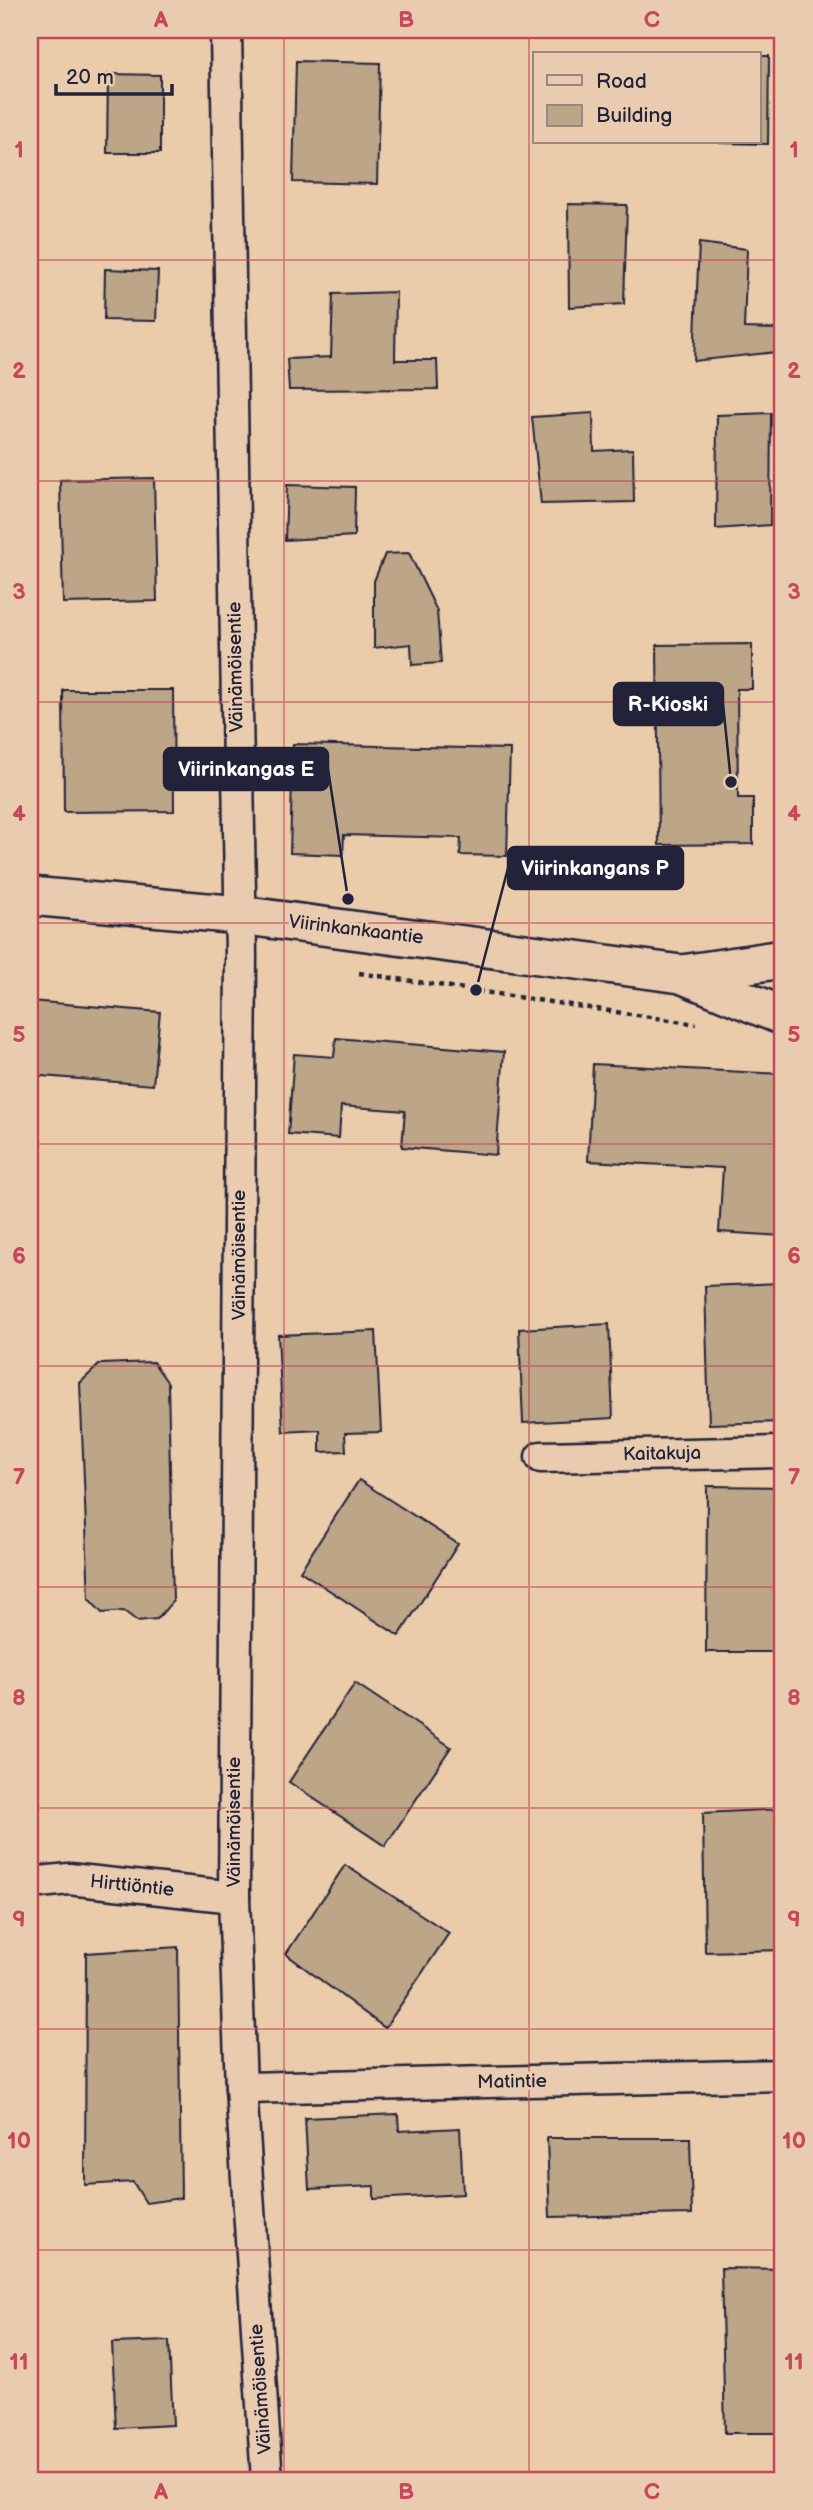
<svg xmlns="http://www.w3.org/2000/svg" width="813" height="2510" font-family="'Balsamiq Sans',sans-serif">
<rect width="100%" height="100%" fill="#eaccaa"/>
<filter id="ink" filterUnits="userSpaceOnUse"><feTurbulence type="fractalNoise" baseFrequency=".0143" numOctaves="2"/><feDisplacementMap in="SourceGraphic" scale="14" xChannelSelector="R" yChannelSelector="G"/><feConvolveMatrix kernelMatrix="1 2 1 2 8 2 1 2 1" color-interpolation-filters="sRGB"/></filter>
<g filter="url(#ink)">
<g fill="#bda588" stroke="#22223b" stroke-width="2">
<path d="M759,56h10l-1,88 -49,-1 40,-1z"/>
<path d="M296,61l84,2 -3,121 -84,-2z"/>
<path d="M108,74l52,1v78h-53z"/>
<path d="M568,204l59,1 -3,99 -55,3z"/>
<path d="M699,243l48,6 -3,79 32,1v23l-82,9z"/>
<path d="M105,269l53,2 -2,50 -52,-1z"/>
<path d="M396,292l-1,68h42l1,29 -149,1 -2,-31 44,-2 2,-63z"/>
<path d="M593,413l1,38 39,-2 1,53 -93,2 -9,-87z"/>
<path d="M771,413l-1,112 -54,4 1,-114z"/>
<path d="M154,478l3,123 -94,2 -3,-123z"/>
<path d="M287,485l68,2 -1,49 -69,4z"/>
<path d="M409,553l28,58 4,52 -29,2 -1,-21 -37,4v-67l11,-27z"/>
<path d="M752,644v45h-15l1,109h15v46l-94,1 -2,-200z"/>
<path d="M63,690h110l1,121 -110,1z"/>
<path d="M293,744l217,5 -3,107 -47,-1 1,-17 -117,-3 -1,20 -53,-2z"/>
<path d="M30,1001l130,11 -7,73 -123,-10z"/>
<path d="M336,1038l168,14 -8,103 -94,-8 3,-36 -64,-5 -2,32 -51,-4 6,-80 40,3z"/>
<path d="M593,1064l190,10v162l-64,-4 4,-64 -135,-7z"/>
<path d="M783,1283v139l-74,2 -4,-138z"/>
<path d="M609,1324l4,94 -90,5 -4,-94z"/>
<path d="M376,1331l5,101 -36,1 1,18 -26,1v-22l-37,2 -5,-97z"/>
<path d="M153,1362l15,21 5,218 -16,18 -20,2 -13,-10 -22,2 -13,-14 -9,-216 20,-19z"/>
<path d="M359,1480l99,64 -59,92 -99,-65z"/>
<path d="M707,1486l76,1v165h-77z"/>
<path d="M355,1683l96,64 -66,99 -96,-64z"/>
<path d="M783,1809v141l-78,2 -2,-139z"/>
<path d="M345,1865l104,68 -64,95 -99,-74z"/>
<path d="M178,1947l3,251 -35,5 -13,-21 -48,3 1,-232z"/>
<path d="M398,2114l1,17 61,-3 3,66 -89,5v-13l-65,3 -4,-71z"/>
<path d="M547,2138h143l2,76 -142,3z"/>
<path d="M721,2268l62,1v164h-58z"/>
<path d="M169,2341l4,84 -57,3 -4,-85z"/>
</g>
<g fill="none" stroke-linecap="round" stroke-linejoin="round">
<g stroke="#22223b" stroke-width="35">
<g id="minor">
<path d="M226,30l15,925 -7,942 7,191 26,392"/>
<path d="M541,1457l242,-5"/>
<path d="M30,1883l39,-4 165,18"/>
<path d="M241,2088l542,-13"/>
</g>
</g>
<g stroke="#22223b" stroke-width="42">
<g id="tertiary">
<path d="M30,896l210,19 441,59 102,42"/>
<path d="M682,974l101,-15"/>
</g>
</g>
<path stroke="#22223b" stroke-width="4.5" stroke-dasharray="5 5" stroke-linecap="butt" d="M359,973l337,51"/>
<use href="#minor" stroke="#e9cbaf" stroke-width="30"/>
<use href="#tertiary" stroke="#e9cbaf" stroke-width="37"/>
</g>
</g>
<path fill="none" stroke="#c84759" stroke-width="2" stroke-opacity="0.55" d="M284,30v2450M529,30v2450M30,260h753M30,481h753M30,702h753M30,923h753M30,1144h753M30,1366h753M30,1587h753M30,1808h753M30,2029h753M30,2250h753"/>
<g text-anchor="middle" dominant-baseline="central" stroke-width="6" stroke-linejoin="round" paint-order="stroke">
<g font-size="19" fill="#22223b" stroke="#e9cbaf">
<text transform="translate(236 667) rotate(-91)">Väinämöisentie</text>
<text transform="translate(356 930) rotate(7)">Viirinkankaantie</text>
<text transform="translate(239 1255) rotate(-90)">Väinämöisentie</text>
<text transform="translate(662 1454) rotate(-1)">Kaitakuja</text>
<text transform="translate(234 1822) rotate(-90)">Väinämöisentie</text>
<text transform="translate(132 1886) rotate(6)">Hirttiöntie</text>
<text transform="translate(512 2082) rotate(-1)">Matintie</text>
<text transform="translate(261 2389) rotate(-94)">Väinämöisentie</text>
</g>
</g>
<path fill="none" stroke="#22223b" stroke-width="2.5" d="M731 782L723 704M348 899L328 769M476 990L508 868"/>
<g fill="#22223b" stroke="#e9cbaf" stroke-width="2.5">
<circle cx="731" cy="782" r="7"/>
<circle cx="348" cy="899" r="7"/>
<circle cx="476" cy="990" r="7"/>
</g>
<g fill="#22223b" stroke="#22223b" stroke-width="2.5">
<rect x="614" y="683" width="109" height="42" rx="7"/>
<rect x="164" y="748" width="164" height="42" rx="7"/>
<rect x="508" y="847" width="175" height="42" rx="7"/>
</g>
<g font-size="21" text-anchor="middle" font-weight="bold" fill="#fff">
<text x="668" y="711">R-Kioski</text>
<text x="246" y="776">Viirinkangas E</text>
<text x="595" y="875">Viirinkangans P</text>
</g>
<rect width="813" height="2510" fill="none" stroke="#e9cbaf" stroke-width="77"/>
<rect x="533" y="52" width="228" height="91" fill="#e9cbaf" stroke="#998781" stroke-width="2"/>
<rect x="547" y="75" width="35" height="10" fill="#e9cbaf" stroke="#998781" stroke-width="2"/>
<text x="596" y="88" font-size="21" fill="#22223b">Road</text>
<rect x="547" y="105" width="35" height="21" fill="#bda588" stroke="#998781" stroke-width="2"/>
<text x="596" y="122" font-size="21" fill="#22223b">Building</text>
<path d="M56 84v10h116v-10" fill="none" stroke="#22223b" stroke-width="3.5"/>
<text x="66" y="84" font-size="21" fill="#22223b" stroke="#e9cbaf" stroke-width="5" paint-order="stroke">20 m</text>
<rect x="38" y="38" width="736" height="2434" fill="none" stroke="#c84759" stroke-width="2.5"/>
<g font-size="23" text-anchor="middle" font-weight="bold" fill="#c84759">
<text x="161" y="27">A</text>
<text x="406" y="27">B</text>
<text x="652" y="27">C</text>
<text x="19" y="157">1</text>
<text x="794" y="157">1</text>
<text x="19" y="378">2</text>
<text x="794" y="378">2</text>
<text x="19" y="599">3</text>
<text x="794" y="599">3</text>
<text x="19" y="821">4</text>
<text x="794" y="821">4</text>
<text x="19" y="1042">5</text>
<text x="794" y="1042">5</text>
<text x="19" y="1263">6</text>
<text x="794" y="1263">6</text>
<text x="19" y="1484">7</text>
<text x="794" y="1484">7</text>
<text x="19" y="1705">8</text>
<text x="794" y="1705">8</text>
<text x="19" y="1927">9</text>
<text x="794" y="1927">9</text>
<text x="19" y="2148">10</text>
<text x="794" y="2148">10</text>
<text x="19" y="2369">11</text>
<text x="794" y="2369">11</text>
<text x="161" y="2499">A</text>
<text x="406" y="2499">B</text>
<text x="652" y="2499">C</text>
</g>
</svg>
